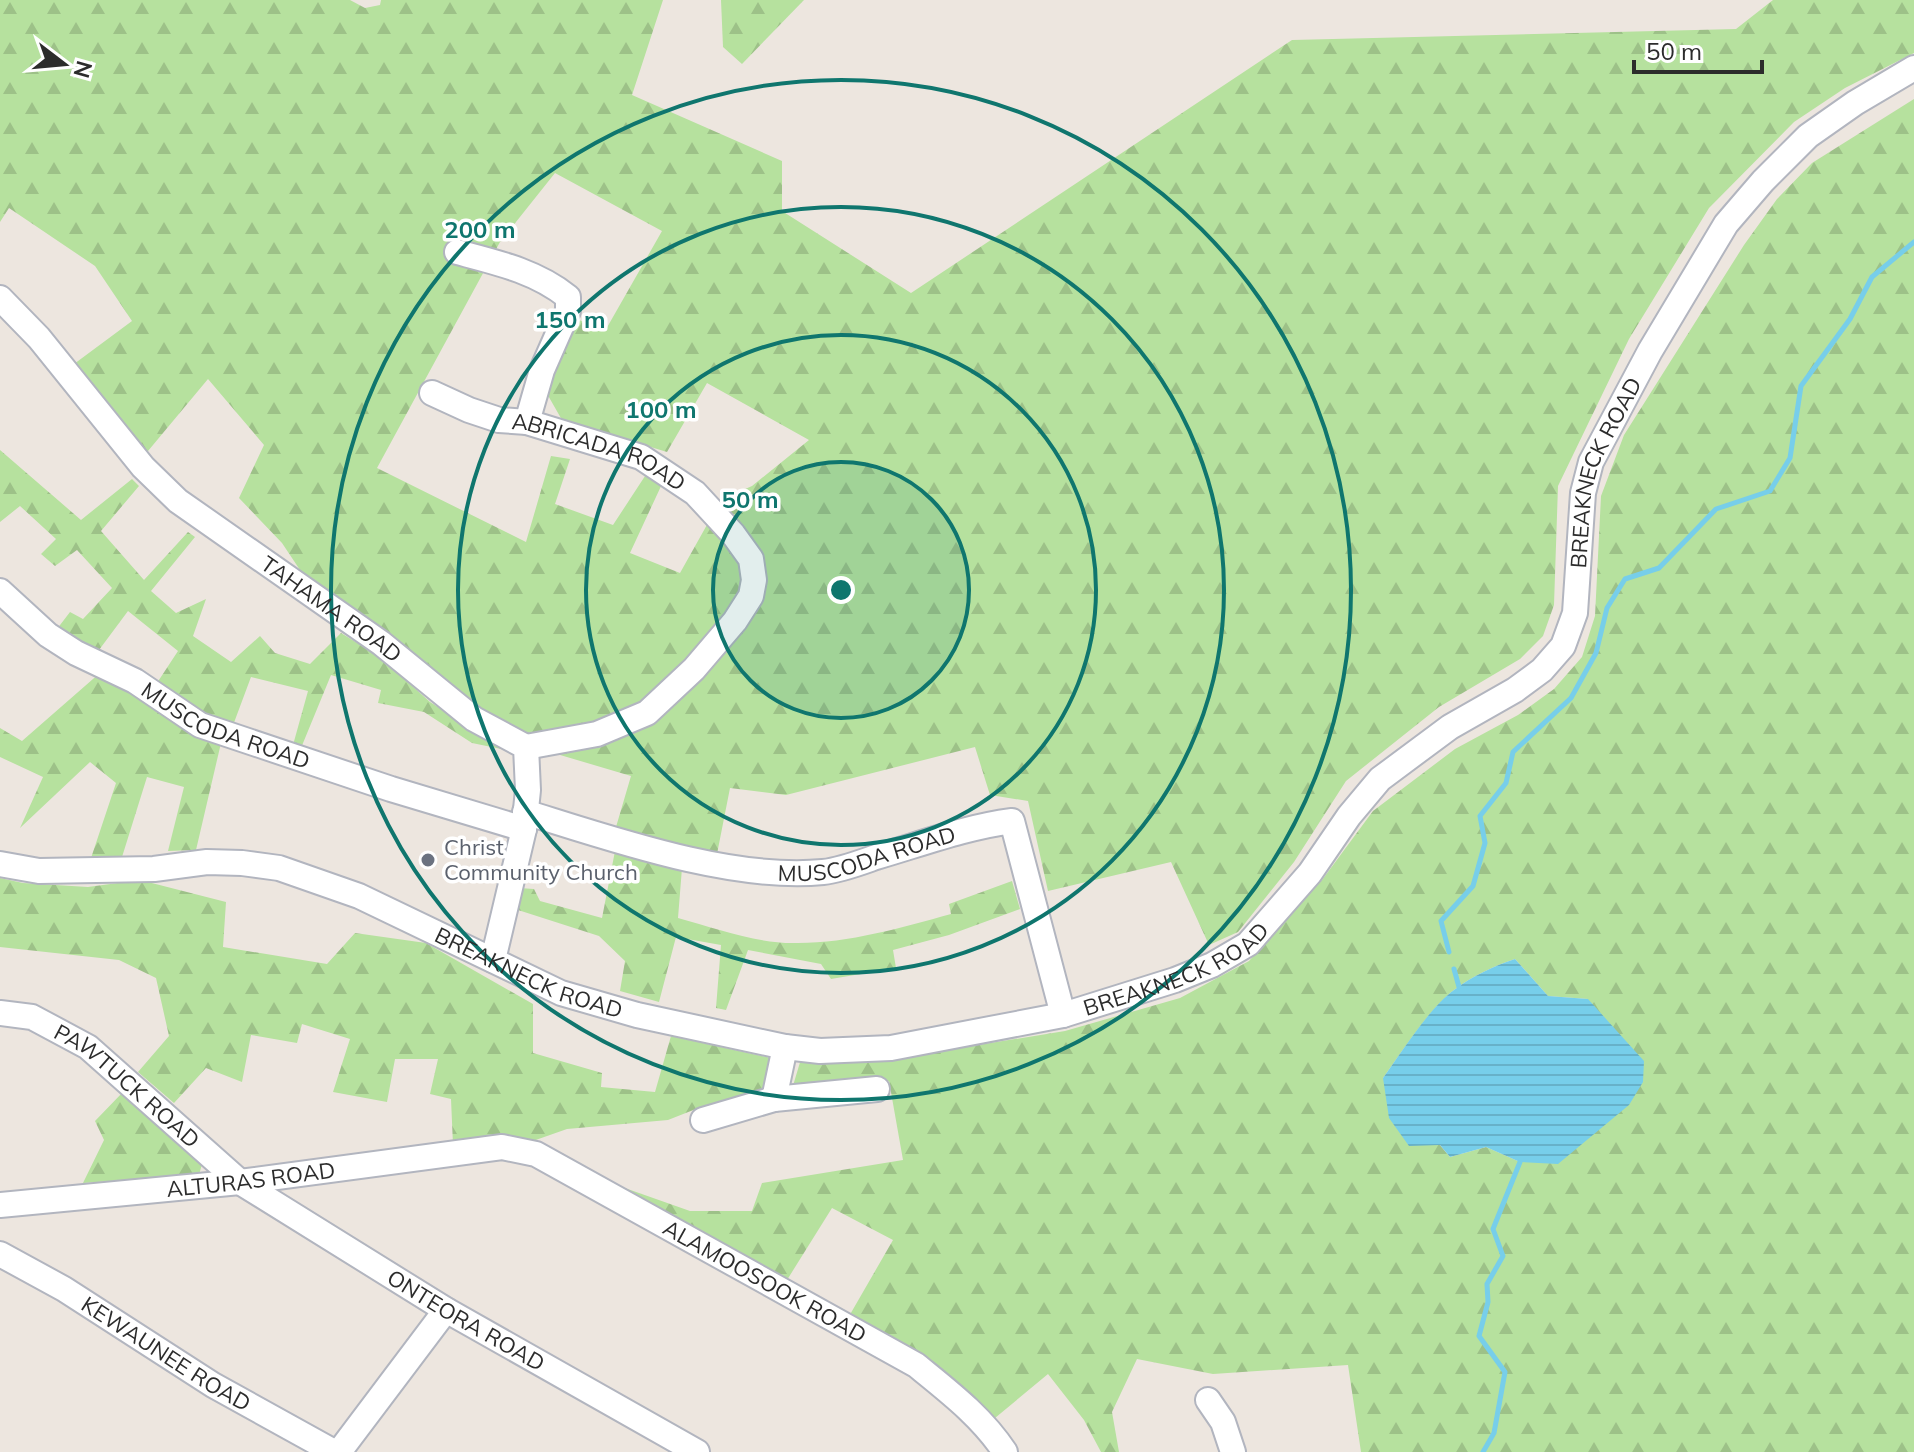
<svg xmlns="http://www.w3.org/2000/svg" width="1914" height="1452" font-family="Mulish,sans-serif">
<defs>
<pattern id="forest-firs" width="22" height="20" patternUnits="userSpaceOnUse" patternTransform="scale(2)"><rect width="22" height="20" fill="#b6e19e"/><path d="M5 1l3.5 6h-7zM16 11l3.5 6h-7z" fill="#9dc188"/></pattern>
<pattern id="water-rules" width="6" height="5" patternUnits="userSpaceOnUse" patternTransform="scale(2)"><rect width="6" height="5" fill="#77ceea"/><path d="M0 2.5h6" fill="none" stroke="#67b1c9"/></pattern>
</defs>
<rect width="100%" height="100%" fill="#ede6df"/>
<g fill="url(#forest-firs)" fill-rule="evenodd">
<path d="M0,0h350l15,8 15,-3 1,-5h282l-31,95 150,66v50l129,82 381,-253 444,-11 37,-29h141v53l-69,35 -51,34 -85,86 -80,131 -71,147 -4,119 -11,31 -23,23 -81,48 -93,74 -52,81 -56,70 -29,13 -38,-83 -123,29 -20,-90 -38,-6 -15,-48 -189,48 -56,-7 -13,66 -101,-27 15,-51 -81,-24 49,-7 56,-25 81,-83 24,-37 3,-19 -4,-25 -37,-45 -4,-10 34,-15 57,-46 -102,-57 -40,69 -105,-32 -16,-28 16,-44 15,-29 28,12 57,-100 -107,-58 -55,69 -123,226 149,74 25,-86 19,3 -15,45 58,21 34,-52 15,11 -32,69 50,20 28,-50 31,36 4,18 -3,20 -19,30 -76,79 -46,18 -76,11 -45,-25 -92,-75 -82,-59 -22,-33 -43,-45 25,-53 -56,-66 -65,78 -69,-93 58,-43 -37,-55 -86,-58 -9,14z"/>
<path d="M721,0h83l-62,64 -19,-17z"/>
<path d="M1914,99v1353h-553l-13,-87 -135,9 -76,-15 -25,53 7,40h-18l-17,-32 -36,-46 -53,44 -22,-20 -125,-80 45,-78 -61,-32 -45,72 -182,-99 85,30h62l10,-28 141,-23 -14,-79 -97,8 9,-30h91l173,-28 115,-33 69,-37 73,-81 51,-69 82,-62 63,-34 36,-26 28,-32 13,-41 6,-120 23,-61 120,-190 33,-46 35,-36zM1515,959l33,37 40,3 -68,163 -34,-15 -36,10 -67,-79c18,-25 47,-70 71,-88 18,-14 40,-24 61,-31z"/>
<path d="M0,450l81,70 51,-41 7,7 -38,45 43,49 44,-48 7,5 -44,54 25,22 30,-14 -13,37 38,26 29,-26 15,17 35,11 31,-31 39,24 50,45 76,48 -34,-7 -48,-31 -46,-9 3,-13 -50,-15 -30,73 -8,-3 15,-54 -57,-14 -19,51 -28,-10 -49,-32 23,-35 -50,-40 -29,39 -42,-21 13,-17 13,7 29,-31 -35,-38 -22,16 -14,-12 15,-15 -36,-33 -20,16z"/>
<path d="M101,672l120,71 -25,107 -28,1 16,-64 -37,-10 -25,80 -31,1 25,-75 -26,-21 -70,66 23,-51 -43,-20v-29l22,13z"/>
<path d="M615,851l67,17 -4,50c37,10 77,25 115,25 53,1 107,-15 158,-29l-2,-10 63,-23 8,28 -71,26 -56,15 3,18 -65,11 -10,-15 -73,-14 -22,60 -10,-2 5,-63 -45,-8 -17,65 -39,-11 5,-30 -26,-25 -81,-26 1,-22 15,1 6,12 62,17z"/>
<path d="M0,878l23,5 65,4 52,-7 86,22 -3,45 104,17 28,-31 71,10 107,61v49l69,20 -1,14 54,5 16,-56 100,22 -6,36 -64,13 -33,13 -101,9 -37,13 -77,3 -2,-46 -21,-5 8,-35h-43l-8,43 -54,-10 17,-53 -48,-15 -5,19 -46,-8 -9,47 -36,-14 -32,35 -36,-31 31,-36 -13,-58 -37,-18 -119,-13z"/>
<path d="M123,1092l79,72 -3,11 -116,8 21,-43 -9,-19z"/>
</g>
<path fill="url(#water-rules)" d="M1515,959l33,37 40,3 56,62 -1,21 -14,23 -71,59 -38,-2 -34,-15 -36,10 -10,-12 -31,1 -20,-28 -6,-40c18,-25 47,-71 71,-88 18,-14 40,-24 61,-31z"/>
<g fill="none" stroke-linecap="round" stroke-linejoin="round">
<g stroke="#77ceea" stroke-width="5">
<path d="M1449,952l-8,-31 32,-35 12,-43 -5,-27 26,-33 7,-31 58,-54 25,-45 11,-45 18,-29 34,-11 57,-59 54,-18 20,-33 11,-72 49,-67 22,-42 42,-35"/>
<path d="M1454,969l5,18"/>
<path d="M1483,1452l11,-19 11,-61 -26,-36 9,-34 -1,-18 16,-28 -10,-27 27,-67"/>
</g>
<g stroke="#b2b5bf" stroke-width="28">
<g id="minor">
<path d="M457,252c38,10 79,19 111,45v14l-26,59 -15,52"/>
<path id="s1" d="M0,298l39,40 104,129 35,34 203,142 93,76 52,28 2,43 -4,39 -31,131"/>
<path id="s2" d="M432,393l37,17 30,10 28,2 114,35 54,36 38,41 18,25 3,21 -3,16 -16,25 -41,48 -47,44 -50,21 -71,13"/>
<path id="s3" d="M0,591l48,44 28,18 59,28 65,44 191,64 133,40"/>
<path id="s4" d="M525,812c87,27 207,69 298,60 18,-2 36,-9 53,-15 45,-13 90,-30 136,-36l51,194"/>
<path id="s5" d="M0,864l39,7 115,-2 53,-7 35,1 37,5 80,28 202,97 76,22 148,32 35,4 71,-3 172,-33 112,-35 37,-15 36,-21 62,-71 39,-57 31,-37 70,-52 65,-37 27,-20 21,-24 12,-33 8,-120 8,-31 59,-111 76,-127 37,-43 45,-45 47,-33 59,-35"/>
<path id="s6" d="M0,1013l32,4 56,30 152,135 206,128 251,142"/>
<path d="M774,1099l11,-52"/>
<path d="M703,1120l71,-21 103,-10"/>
<path id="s7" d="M0,1205l240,-23 262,-35 34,7 380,211c33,27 65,51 89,87"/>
<path id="s8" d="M0,1254l64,35 149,96 121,67"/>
<path d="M1208,1400l15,22 10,30"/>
<path d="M339,1452l107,-142"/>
</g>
</g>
<use href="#minor" stroke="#fff" stroke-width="24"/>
</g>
<circle cx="841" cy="590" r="128" fill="#0f766e" fill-opacity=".12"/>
<g fill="none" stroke="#0f766e" stroke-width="4">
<circle cx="841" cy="590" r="128"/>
<circle cx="841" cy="590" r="255"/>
<circle cx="841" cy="590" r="383"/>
<circle cx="841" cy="590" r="510"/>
</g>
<circle fill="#6b7280" stroke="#fff" stroke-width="3" cx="428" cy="860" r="8"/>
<g text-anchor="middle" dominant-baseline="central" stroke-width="7" stroke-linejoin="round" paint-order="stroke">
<g font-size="22" fill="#2c2c2c" stroke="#fff">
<text stroke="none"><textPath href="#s2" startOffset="178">ABRICADA ROAD</textPath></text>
<text stroke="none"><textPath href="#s5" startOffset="1920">BREAKNECK ROAD</textPath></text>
<text stroke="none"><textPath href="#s1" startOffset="458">TAHAMA ROAD</textPath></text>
<text stroke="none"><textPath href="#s3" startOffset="266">MUSCODA ROAD</textPath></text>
<text stroke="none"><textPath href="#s4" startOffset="352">MUSCODA ROAD</textPath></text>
<text stroke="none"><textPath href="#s5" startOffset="1224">BREAKNECK ROAD</textPath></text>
<text stroke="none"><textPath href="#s5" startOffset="552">BREAKNECK ROAD</textPath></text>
<text stroke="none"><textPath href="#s6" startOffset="150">PAWTUCK ROAD</textPath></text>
<text stroke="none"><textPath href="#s7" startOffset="252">ALTURAS ROAD</textPath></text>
<text stroke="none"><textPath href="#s7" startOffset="802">ALAMOOSOOK ROAD</textPath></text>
<text stroke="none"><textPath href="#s6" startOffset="564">ONTEORA ROAD</textPath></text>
<text stroke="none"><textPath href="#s8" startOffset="194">KEWAUNEE ROAD</textPath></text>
</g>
<g font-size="22" fill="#5b616d" stroke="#fff" text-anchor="start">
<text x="444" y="847">Christ<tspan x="444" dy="25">Community Church</tspan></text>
</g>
</g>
<circle cx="841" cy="590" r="12" fill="#0f766e" stroke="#fff" stroke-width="4"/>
<g font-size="24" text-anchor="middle" font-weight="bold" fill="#0f766e" stroke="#fff" stroke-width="7" stroke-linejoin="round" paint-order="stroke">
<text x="480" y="238">200 m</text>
<text x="570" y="328">150 m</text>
<text x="661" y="418">100 m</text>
<text x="750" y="508">50 m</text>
</g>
<g transform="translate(64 64) rotate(106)" stroke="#ffffff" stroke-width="6" paint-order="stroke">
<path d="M0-6L14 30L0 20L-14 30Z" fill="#2c2c2c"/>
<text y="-12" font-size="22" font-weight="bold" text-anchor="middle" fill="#2c2c2c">N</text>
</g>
<path d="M1634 60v12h128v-12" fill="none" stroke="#2c2c2c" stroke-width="4"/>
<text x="1646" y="60" font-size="24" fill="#2c2c2c" stroke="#ffffff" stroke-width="6" paint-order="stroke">50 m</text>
</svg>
